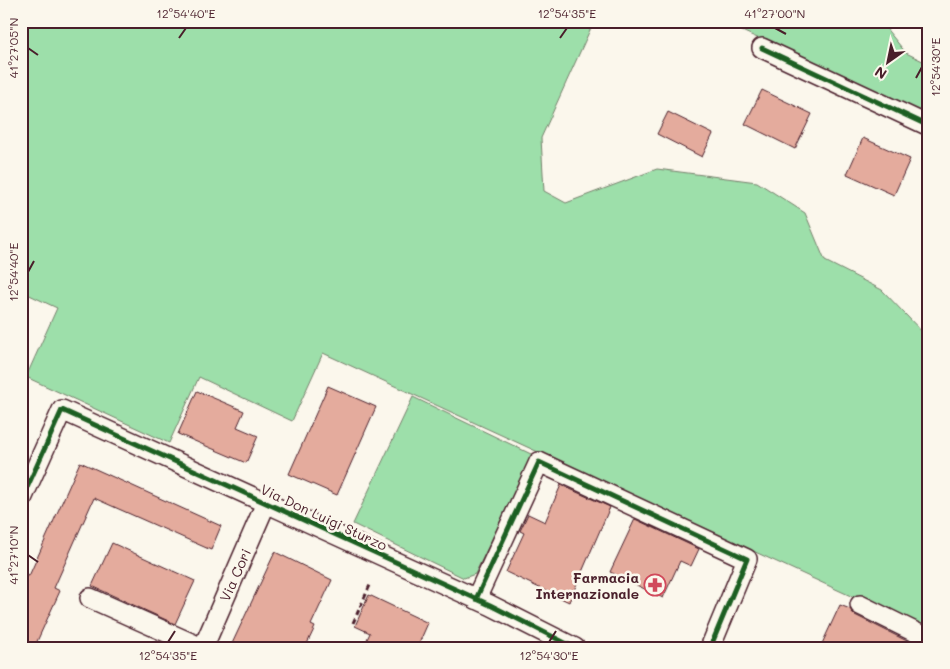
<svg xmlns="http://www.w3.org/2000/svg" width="950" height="669" font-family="Mali,sans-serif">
<rect width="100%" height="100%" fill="#fbf7ec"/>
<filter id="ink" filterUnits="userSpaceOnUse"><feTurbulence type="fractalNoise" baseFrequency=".02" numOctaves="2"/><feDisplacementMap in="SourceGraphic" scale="10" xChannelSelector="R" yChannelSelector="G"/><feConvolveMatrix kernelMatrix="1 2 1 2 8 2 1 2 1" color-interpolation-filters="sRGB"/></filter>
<g filter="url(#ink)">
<g fill="#9ddfaa" stroke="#747f6a">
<path d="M21,21h573l-53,117 3,53 22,12 91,-34 100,13 48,31 20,48 57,29 47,49v293l-606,-279 -31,68 -93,-44 -30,66 -143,-66 31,-69 -36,-17z"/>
<path d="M720,21h160l26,32 23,11v52z"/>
<path d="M413,397l120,58 -58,119 -11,4 -111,-54z"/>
</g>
<g fill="#e4ab9d" stroke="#4a1f2b">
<path d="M762,90l50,24 -17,35 -50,-25z"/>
<path d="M668,112l45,22 -11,23 -45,-23z"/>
<path d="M863,138l47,21 -16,36 -47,-21z"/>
<path d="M328,386l48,21 -39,88 -48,-21z"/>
<path d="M197,391l47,20 -7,16 21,9 -12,27 -68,-29z"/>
<path d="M80,462l141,64 -10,24 -117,-52 -40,90 6,3 -26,57h-13v-61l6,-12 2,1z"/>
<path d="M561,485l49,22 -41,95 -63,-30 18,-39 -4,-2 8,-17 17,8z"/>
<path d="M635,519l64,30 -8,17 -11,-5 -17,37 -53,-26z"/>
<path d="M112,543l83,38 -20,43 -83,-38z"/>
<path d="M275,552l57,28 -21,45 4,2 -10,21h-75z"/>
<path d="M369,595l59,28 -11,25h-6l-10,-5 -3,5h-35l7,-15 -15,-7z"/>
<path d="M840,605l10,4 5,6 66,33h-101z"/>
</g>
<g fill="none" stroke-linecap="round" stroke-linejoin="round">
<g stroke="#4a1f2b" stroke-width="22">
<g id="minor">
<path d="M762,48l167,78"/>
<path d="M21,501l41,-91 428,195 85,43"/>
<path d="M90,598l112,50"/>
<path d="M476,599l63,-137 208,97 -37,89"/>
<path d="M860,605l69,34"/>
<path d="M203,648l63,-145"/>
</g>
</g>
<path stroke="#4a1f2b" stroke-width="3" stroke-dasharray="5 4" stroke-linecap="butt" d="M353,623l18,-40"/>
<use href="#minor" stroke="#fbf7ec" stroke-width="19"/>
<g stroke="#fbf7ec" stroke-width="8">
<g id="cycleway">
<path d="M762,48l167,78"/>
<path d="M21,501l41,-91 428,195 85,43"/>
<path d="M476,599l63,-137 208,97 -37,89"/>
</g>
</g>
<use href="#cycleway" stroke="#1b5e20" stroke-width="5"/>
</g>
</g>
<path fill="none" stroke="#4a1f2b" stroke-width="2" d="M775,28l11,6M179,38l7,-10M560,38l7,-10M28,48l10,7M916,78l6,-11M28,272l6,-11M28,555l10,7M168,642l7,-11M549,642l7,-11"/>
<defs>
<g id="pharmacy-ring" transform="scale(1.125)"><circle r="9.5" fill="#fbf7ec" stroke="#d1495b" stroke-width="1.5"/><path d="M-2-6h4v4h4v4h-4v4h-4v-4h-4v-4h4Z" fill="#d1495b"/></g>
</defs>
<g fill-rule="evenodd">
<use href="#pharmacy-ring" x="655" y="585"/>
</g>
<g text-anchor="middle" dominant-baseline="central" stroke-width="5" stroke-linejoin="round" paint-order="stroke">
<g font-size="14" fill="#4a1f2b" stroke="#fbf7ec">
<text transform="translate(324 517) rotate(25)">Via Don Luigi Sturzo</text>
<text transform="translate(235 575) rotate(-66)">Via Cori</text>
</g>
<g font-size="14" font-weight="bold" fill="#4a1f2b" stroke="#fbf7ec" text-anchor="end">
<text x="639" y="577">Farmacia<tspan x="639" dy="16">Internazionale</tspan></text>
</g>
</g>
<rect width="950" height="669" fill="none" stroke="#fbf7ec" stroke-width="55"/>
<g transform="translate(888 62) rotate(213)" stroke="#fbf7ec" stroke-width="4" paint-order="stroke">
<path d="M0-4L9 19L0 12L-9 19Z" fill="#4a1f2b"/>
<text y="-8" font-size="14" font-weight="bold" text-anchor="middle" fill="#4a1f2b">N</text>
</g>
<rect x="28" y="28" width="894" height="614" fill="none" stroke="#4a1f2b" stroke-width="2"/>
<g font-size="12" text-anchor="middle" fill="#4a1f2b">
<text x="186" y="18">12°54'40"E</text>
<text x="567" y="18">12°54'35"E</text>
<text x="775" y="18">41°27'00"N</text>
<text transform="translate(14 48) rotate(-90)" y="4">41°27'05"N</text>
<text transform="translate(936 67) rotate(-90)" y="4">12°54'30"E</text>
<text transform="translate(14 272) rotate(-90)" y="4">12°54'40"E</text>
<text transform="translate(14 555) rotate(-90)" y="4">41°27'10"N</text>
<text x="168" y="660">12°54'35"E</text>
<text x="549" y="660">12°54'30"E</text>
</g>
</svg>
